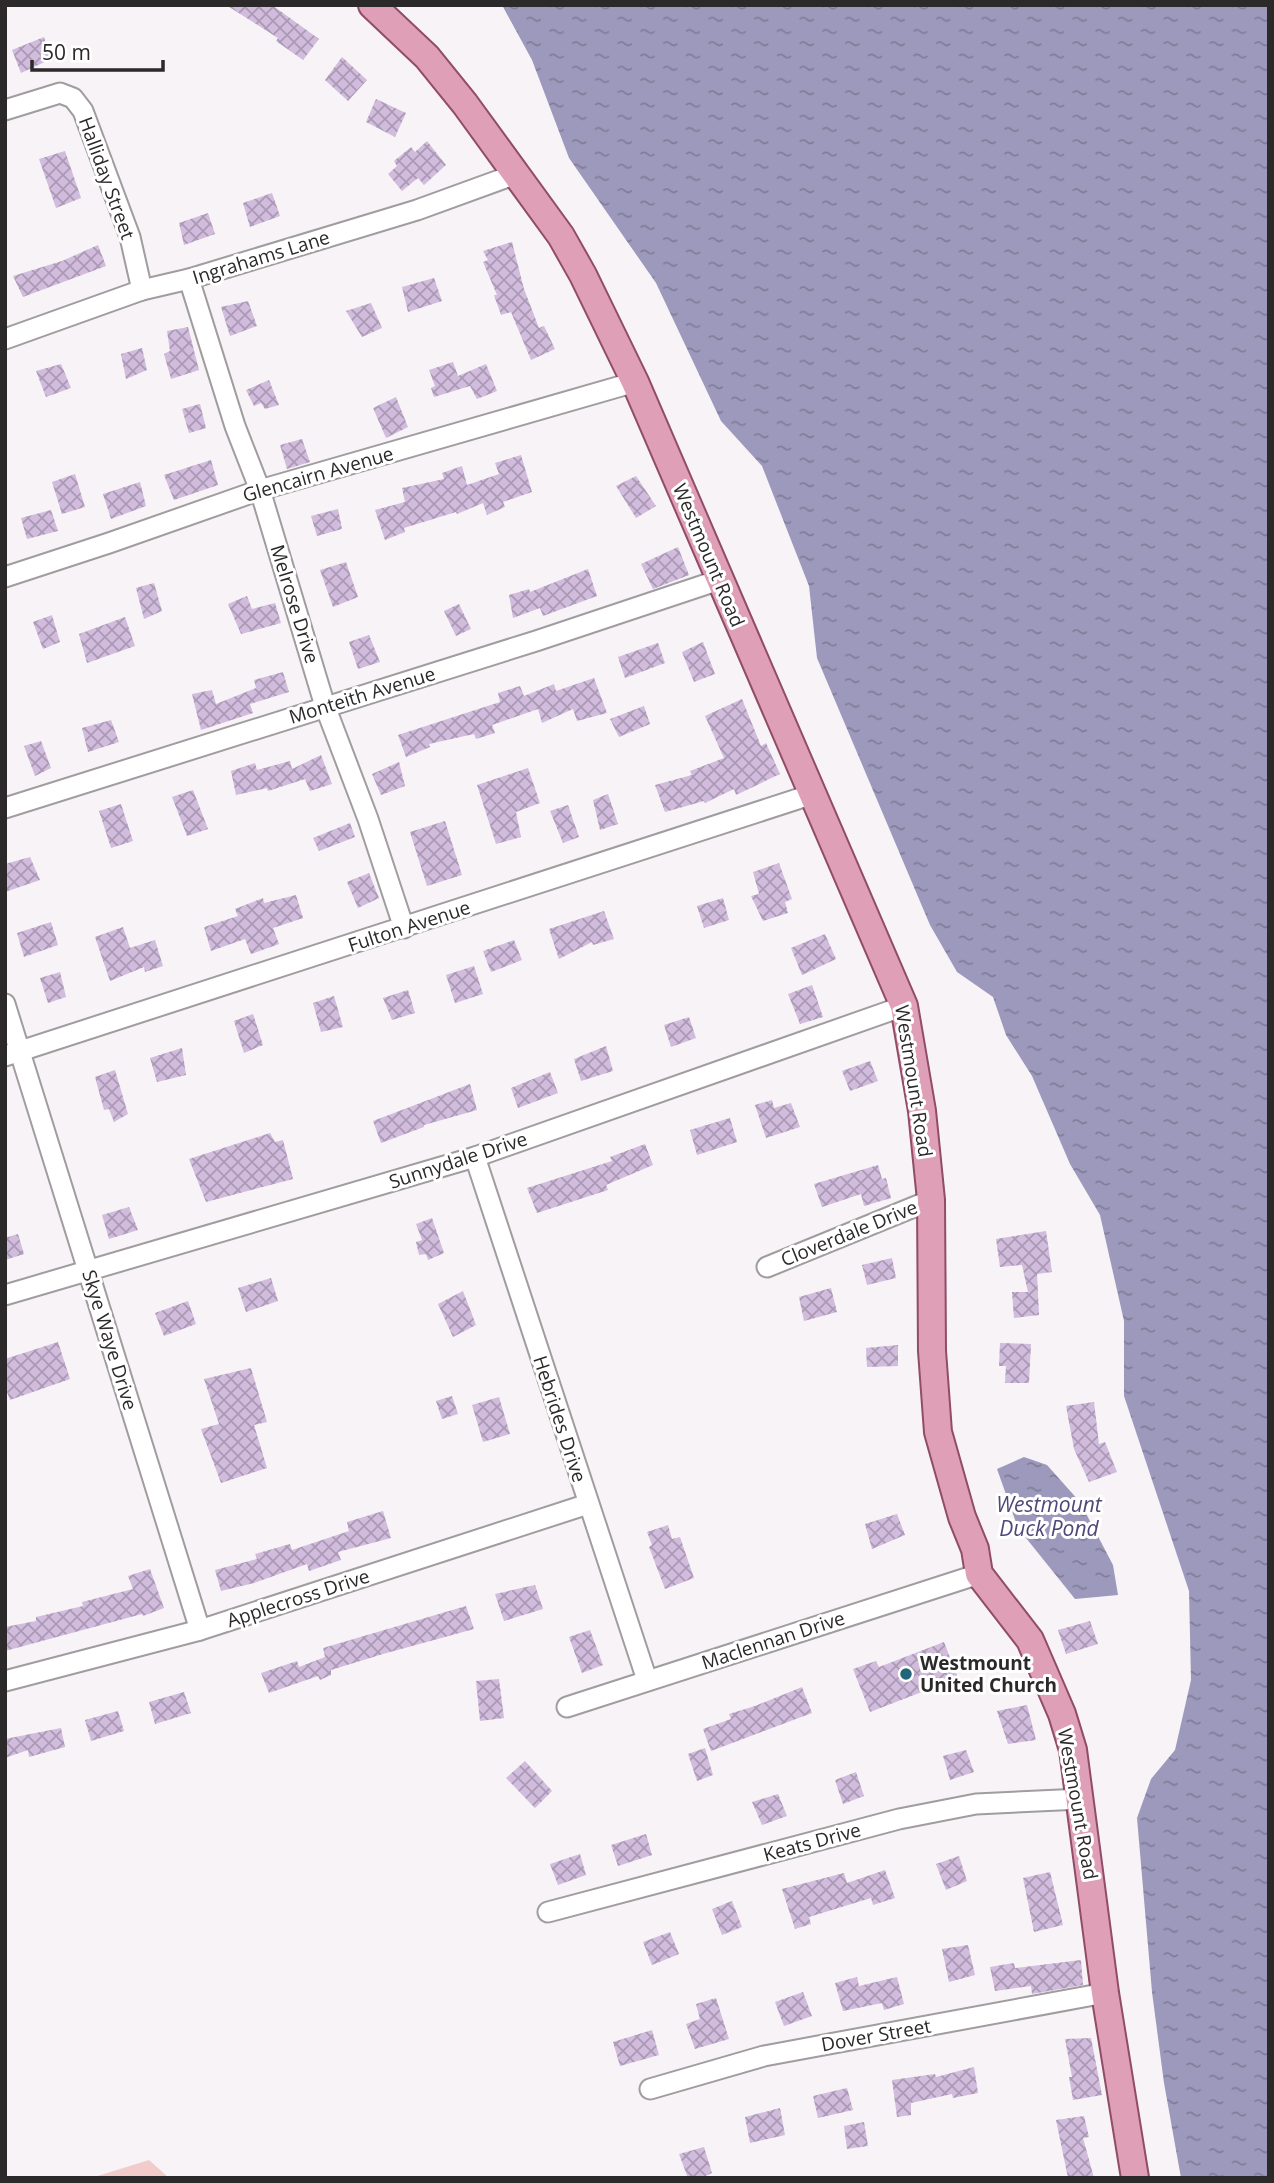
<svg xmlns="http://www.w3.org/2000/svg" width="1274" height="2183" font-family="'Open Sans',sans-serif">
<defs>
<pattern id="water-ripples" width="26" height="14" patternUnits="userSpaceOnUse" patternTransform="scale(1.75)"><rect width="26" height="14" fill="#9d99bc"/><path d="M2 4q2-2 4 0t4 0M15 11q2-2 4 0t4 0" fill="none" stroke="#807d99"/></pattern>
<pattern id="building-cross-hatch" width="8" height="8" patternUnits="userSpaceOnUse" patternTransform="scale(1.75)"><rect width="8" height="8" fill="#d1bcde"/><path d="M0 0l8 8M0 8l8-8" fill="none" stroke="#aa99b4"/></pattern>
</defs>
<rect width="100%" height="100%" fill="#f8f3f6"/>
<path fill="#f1ccca" d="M149,2160l20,18h-78z"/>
<g fill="url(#water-ripples)">
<path d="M502,5h767v2173h-88l-17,-95 -12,-91 -15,-174 14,-39 24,-29 16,-70 -2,-89 -65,-195v-75l-24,-106 -30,-51 -38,-88 -26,-41 -13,-38 -36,-25 -27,-47 -113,-267 -8,-72 -47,-120 -41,-45 -65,-138 -87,-125 -37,-98z"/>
<path d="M1024,1457l23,8 33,37 33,63 5,30 -43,4 -57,-71 -21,-59z"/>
</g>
<g fill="url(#building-cross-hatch)">
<path d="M226,5h46l47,34 -16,21 -27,-19 2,-3z"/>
<path d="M44,37l7,22 -30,14 -9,-23z"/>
<path d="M342,57l25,23 -19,21 -23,-21z"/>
<path d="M376,99l30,14 -11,24 -29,-15z"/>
<path d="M427,141l19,24 -22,20 -6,-7 -16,13 -14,-17 9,-8 -3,-5 17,-14 4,5z"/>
<path d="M65,151l16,47 -25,10 -17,-49z"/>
<path d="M272,193l8,23 -30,11 -7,-24z"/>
<path d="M208,213l7,21 -31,11 -5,-22z"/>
<path d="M512,242l12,47 15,39 5,-2 11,23 -24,11 -20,-48 -10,3 -7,-20h3l-14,-33 5,-2 -5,-9z"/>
<path d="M98,245l8,21 -83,31 -10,-21 49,-15z"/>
<path d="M434,278l8,23 -34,11 -6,-25z"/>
<path d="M248,301l9,25 -27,10 -9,-29z"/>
<path d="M371,303l11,25 -20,9 -16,-26z"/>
<path d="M188,327l11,43 -28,9 -7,-25 6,-3 -3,-20z"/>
<path d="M142,348l5,22 -21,9 -5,-25z"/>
<path d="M453,362l5,14 28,-12 11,27 -20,8 -7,-13 -36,11 -3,-9 4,-2 -6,-16z"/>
<path d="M61,364l10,24 -25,9 -10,-26z"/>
<path d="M269,380l10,25 -14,4 -4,-6 -7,3 -8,-16z"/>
<path d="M396,397l12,30 -22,11 -13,-30z"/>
<path d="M200,404l6,24 -17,5 -7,-24z"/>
<path d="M302,439l8,23 -23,7 -7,-24z"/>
<path d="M521,455l11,37 -29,10 2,5 -18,8 -4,-12 -26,11 -1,-2 -52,16 1,4 -20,8 -10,-30 30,-8 -3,-14 42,-9 -2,-6 20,-7 5,19 32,-11 -4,-11z"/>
<path d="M211,460l7,25 -44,15 -10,-25z"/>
<path d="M75,474l10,33 -23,7 -10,-32z"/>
<path d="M636,476l20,30 -20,12 -20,-32z"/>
<path d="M140,482l6,24 -35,13 -8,-25z"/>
<path d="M338,509l4,20 -25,7 -6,-20z"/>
<path d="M51,510l7,21 -31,8 -6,-21z"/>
<path d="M678,547l11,28 -36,14 -12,-25z"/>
<path d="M346,562l12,35 -25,10 -13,-37z"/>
<path d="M588,569l9,27 -54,20 -3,-8 -27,10 -4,-23 20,-6 1,3z"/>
<path d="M154,583l8,28 -18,8 -8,-31z"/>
<path d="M247,596l5,13 23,-6 6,20 -40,11 -13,-30z"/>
<path d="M459,604l12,25 -15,7 -12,-25z"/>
<path d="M52,615l8,27 -17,7 -10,-27z"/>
<path d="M125,617l10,29 -48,17 -8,-29z"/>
<path d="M369,635l11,27 -22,7 -9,-27z"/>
<path d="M703,642l12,32 -21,8 -12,-30z"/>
<path d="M658,643l7,20 -40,15 -7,-21z"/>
<path d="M283,672l6,20 -39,12 3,9 -52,17 -9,-36 20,-4 4,14 40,-16 -2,-8z"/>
<path d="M594,678l13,35 -30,8 -4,-12 -31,14 -4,-14 -46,16 3,8 -19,6 -2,-5 -45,10 1,3 -24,10 -8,-22 102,-33 -2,-9 22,-7 4,10 30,-12 2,7z"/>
<path d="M742,699l19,47 5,-3 14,31 -44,21 -2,-6 -29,14 -1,-2 -39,11 -10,-27 37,-10 -2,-4 34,-13 -19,-42z"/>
<path d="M644,706l6,18 -31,13 -9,-18z"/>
<path d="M111,720l8,22 -31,10 -6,-24z"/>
<path d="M41,741l10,27 -16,8 -11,-30z"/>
<path d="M321,755l11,29 -22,7 -5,-12 -37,12 -1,-3 -31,7 -5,-24 24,-8 2,7 33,-9 2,8z"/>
<path d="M399,762l6,24 -24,9 -9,-21z"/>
<path d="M528,768l12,35 -24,9 5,25 -25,7 -19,-59z"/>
<path d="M193,790l15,39 -21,7 -15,-39z"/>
<path d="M608,794l10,30 -18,6 -7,-30z"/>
<path d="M121,804l12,37 -22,7 -12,-37z"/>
<path d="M568,805l11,32 -16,6 -13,-32z"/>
<path d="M445,821l17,54 -35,11 -17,-54z"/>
<path d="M350,823l5,14 -36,14 -6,-13z"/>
<path d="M30,857l10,23 -35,12v-28z"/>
<path d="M779,863l13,36 -7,3 3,11 -25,8 -12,-25 8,-2 -6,-22z"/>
<path d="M369,873l10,25 -21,10 -11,-26z"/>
<path d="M296,895l7,23 -30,10 6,16 -28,10 -6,-15 -34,12 -7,-24 34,-11 -3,-7 28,-11 1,5z"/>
<path d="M723,898l6,22 -25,8 -7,-22z"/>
<path d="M604,911l10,28 -21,6 -1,-3 -33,17 -10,-30z"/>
<path d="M51,922l7,23 -34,12 -7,-24z"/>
<path d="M123,927l7,21 25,-8 8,26 -18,6 -1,-5 -34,14 -15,-44z"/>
<path d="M825,934l11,25 -34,16 -11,-27z"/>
<path d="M514,940l8,20 -31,12 -8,-21z"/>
<path d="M474,966l9,28 -28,9 -9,-28z"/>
<path d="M60,972l6,25 -18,6 -8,-25z"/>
<path d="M812,985l11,32 -23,7 -12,-30z"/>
<path d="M408,990l7,23 -23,7 -9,-22z"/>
<path d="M334,996l9,31 -22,5 -8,-29z"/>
<path d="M253,1014l10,31 -19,8 -10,-32z"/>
<path d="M689,1017l7,21 -25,9 -7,-22z"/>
<path d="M606,1046l7,25 -32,10 -7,-22z"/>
<path d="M182,1048l4,27 -29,7 -7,-24z"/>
<path d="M870,1061l8,20 -28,10 -8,-20z"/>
<path d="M115,1070l13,44 -14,8 -5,-13 -5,1 -9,-33z"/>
<path d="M550,1072l8,21 -40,15 -7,-20z"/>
<path d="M470,1084l7,26 -53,15v2l-43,16 -8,-22z"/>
<path d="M772,1100l2,8 17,-5 9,24 -34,11 -11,-33z"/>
<path d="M730,1118l7,24 -40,13 -7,-25z"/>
<path d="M270,1133l5,9 8,-2 10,39 -87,23 -17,-43z"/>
<path d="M645,1144l8,21 -47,20 2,5 -71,23 -10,-25 85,-27 -2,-4z"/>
<path d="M878,1165l4,14 4,-1 5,20 -27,8 -3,-12 -39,13 -8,-23z"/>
<path d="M129,1207l9,23 -29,9 -7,-24z"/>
<path d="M432,1218l12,35 -16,7 -2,-6 -7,1 -3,-13 6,-2 -6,-16z"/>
<path d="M1046,1231l6,41 -15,2 2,41 -25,3 -2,-26h16l-6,-27 -22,2 -4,-28z"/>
<path d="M18,1234l6,20 -19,6v-22z"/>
<path d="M892,1258l4,20 -29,7 -5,-20z"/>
<path d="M271,1278l7,23 -32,11 -8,-24z"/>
<path d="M831,1288l6,24 -33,9 -5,-24z"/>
<path d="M463,1291l13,34 -23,12 -15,-33z"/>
<path d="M188,1301l8,23 -32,12 -9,-23z"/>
<path d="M58,1342l12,37 -60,21 -5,-13v-28z"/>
<path d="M1000,1343l31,1 -2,39h-24l1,-17h-7z"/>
<path d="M898,1345v21l-31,1 -1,-19z"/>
<path d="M251,1368l16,54 -13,3 13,43 -46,15 -20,-54 18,-5 -15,-45z"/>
<path d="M452,1396l6,18 -16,5 -6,-18z"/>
<path d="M499,1397l11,37 -27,8 -11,-37z"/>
<path d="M1094,1402l5,42 6,-2 12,30 -28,10 -15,-33 -8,-43z"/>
<path d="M383,1511l8,27 -53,14 3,8 -32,11 -2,-7 -53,19 -33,8 -6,-21 42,-11 -2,-5 35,-10 2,6 57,-19 -2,-9z"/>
<path d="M897,1514l8,21 -33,14 -7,-25z"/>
<path d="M668,1525l4,14 8,-2 14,41 -29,11 -16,-42 3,-2 -5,-13z"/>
<path d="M150,1569l14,39 -21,8 -1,-2 -137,37v-24l31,-6v-4l47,-11 -1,-4 51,-13 -5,-13z"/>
<path d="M535,1585l8,24 -39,12 -9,-27z"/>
<path d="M466,1606l8,23 -91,25 -52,16v5l-11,5 -2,-4 -49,17 -8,-20 36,-12 2,6 26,-10 -2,-9z"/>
<path d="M1090,1621l8,23 -32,10 -8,-24z"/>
<path d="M590,1630l13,35 -21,8 -13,-36z"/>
<path d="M944,1642l14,36 -88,34 -17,-43 23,-8 3,6z"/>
<path d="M499,1679l5,39 -24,3 -4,-40z"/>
<path d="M802,1687l10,26 -101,38 -8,-22 28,-10 -2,-5 26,-8z"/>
<path d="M184,1692l7,21 -36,11 -6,-22z"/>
<path d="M1027,1705l9,35 -28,4 -11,-33z"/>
<path d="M118,1711l6,20 -33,10 -6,-21z"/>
<path d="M61,1728l4,19 -36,10 -1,-7 -23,8v-19z"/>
<path d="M705,1748l8,27 -16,6 -9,-27z"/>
<path d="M966,1750l8,22 -24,8 -7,-24z"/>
<path d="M525,1761l27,30 -17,17 -29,-30z"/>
<path d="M856,1772l8,24 -21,8 -8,-24z"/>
<path d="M778,1794l9,22 -25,9 -10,-23z"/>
<path d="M646,1834l6,21 -34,11 -7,-21z"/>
<path d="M580,1854l6,21 -28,10 -8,-21z"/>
<path d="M959,1856l8,25 -21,9 -10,-26z"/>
<path d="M885,1870l10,28 -22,7 -2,-7 -62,19 2,7 -16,5 -13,-40 62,-16 3,10z"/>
<path d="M1050,1872l13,53 -29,7 -11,-54z"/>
<path d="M732,1901l10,26 -20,8 -10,-26z"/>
<path d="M670,1932l9,22 -27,11 -9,-23z"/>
<path d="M968,1945l7,30 -26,7 -7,-33z"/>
<path d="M1081,1960l2,25 -51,9 -1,-8 -36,5 -5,-24 24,-4 1,5z"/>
<path d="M857,1977l2,9 38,-9 7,27 -20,6 -2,-7 -39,8 -8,-28z"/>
<path d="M803,1992l9,24 -28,10 -9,-24z"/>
<path d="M716,1998l13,41 -34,10 -9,-25 14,-5 -4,-15z"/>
<path d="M652,2030l7,25 -39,11 -7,-24z"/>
<path d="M1091,2038l11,57 -29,5 -4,-23h3l-7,-38z"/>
<path d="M974,2067l4,26 -25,5 -1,-4 -41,9v12l-14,2 -5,-37 43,-6 1,3z"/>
<path d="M847,2088l6,22 -35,8 -5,-22z"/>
<path d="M780,2108l5,27 -35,8 -5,-26z"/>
<path d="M1084,2116l5,21 -6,1 11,40h-26l-12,-58z"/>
<path d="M864,2122l4,24 -21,3 -3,-23z"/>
<path d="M704,2147l8,26 -11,5h-13l-9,-24z"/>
</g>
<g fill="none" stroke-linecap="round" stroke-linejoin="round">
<g stroke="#a09c9f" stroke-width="23">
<g id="minor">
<path d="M5,110l55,-17 13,5 10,13 47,126 12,53"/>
<path d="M189,279l46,147 25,64 65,216 43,113 36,109"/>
<path d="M5,339l137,-49 47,-11 228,-69 99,-36"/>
<path d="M5,577l104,-34 151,-53 375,-108"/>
<path d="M5,808l531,-167 183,-61"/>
<path d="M5,1004l195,626"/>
<path d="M5,1056l808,-262"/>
<path d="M475,1157l172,523"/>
<path d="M767,1267l164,-67"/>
<path d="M5,1295l470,-138 429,-151"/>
<path d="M5,1681l195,-51 388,-126"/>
<path d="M567,1707l412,-133"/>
<path d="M548,1912l351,-93 77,-15 105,-5"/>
<path d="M650,2089l114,-33 341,-63"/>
</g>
</g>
<g stroke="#914c66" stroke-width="30">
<path id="major" d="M372,5l55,52 38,47 96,132 22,39 52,107 269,624 18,105 9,89 1,151 6,81 24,85 13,32 4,25 51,66 32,74 11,36 32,243 30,185"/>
</g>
<use href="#minor" stroke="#fff" stroke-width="19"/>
<use href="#major" stroke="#de9fb7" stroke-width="26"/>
</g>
<circle fill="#226478" stroke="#fff" stroke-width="2.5" cx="906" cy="1674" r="7"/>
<g text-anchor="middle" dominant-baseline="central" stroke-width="6" stroke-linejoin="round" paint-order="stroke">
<g font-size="19" fill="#2b292a" stroke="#fff">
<text transform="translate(107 178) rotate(70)">Halliday Street</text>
<text transform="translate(261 257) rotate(-17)">Ingrahams Lane</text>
<text transform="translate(318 474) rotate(-16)">Glencairn Avenue</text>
<text transform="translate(709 555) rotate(67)">Westmount Road</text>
<text transform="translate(295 604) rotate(73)">Melrose Drive</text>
<text transform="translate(362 695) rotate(-17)">Monteith Avenue</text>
<text transform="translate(409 926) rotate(-18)">Fulton Avenue</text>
<text transform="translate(914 1081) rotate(81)">Westmount Road</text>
<text transform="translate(458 1160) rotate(-18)">Sunnydale Drive</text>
<text transform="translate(849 1233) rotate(-22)">Cloverdale Drive</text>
<text transform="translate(110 1340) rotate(73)">Skye Waye Drive</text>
<text transform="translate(560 1419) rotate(72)">Hebrides Drive</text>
<text transform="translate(298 1598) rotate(-18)">Applecross Drive</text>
<text transform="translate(773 1640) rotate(-18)">Maclennan Drive</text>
<text transform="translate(1078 1804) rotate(80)">Westmount Road</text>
<text transform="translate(812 1842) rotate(-15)">Keats Drive</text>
<text transform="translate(876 2035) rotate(-10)">Dover Street</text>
</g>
<g font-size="19" font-weight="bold" fill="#2b292a" stroke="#fff" text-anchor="start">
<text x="920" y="1663">Westmount<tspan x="920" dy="22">United Church</tspan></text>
</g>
<g font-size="21" font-style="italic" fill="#4f4779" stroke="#fff">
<text x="1049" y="1504">Westmount<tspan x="1049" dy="24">Duck Pond</tspan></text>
</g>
</g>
<rect width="1274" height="2183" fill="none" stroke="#2b292a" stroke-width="14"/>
<path d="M32 60v10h131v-10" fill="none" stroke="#2b292a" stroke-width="3.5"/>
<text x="42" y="60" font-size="21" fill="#2b292a" stroke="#ffffff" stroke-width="5" paint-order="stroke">50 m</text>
</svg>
